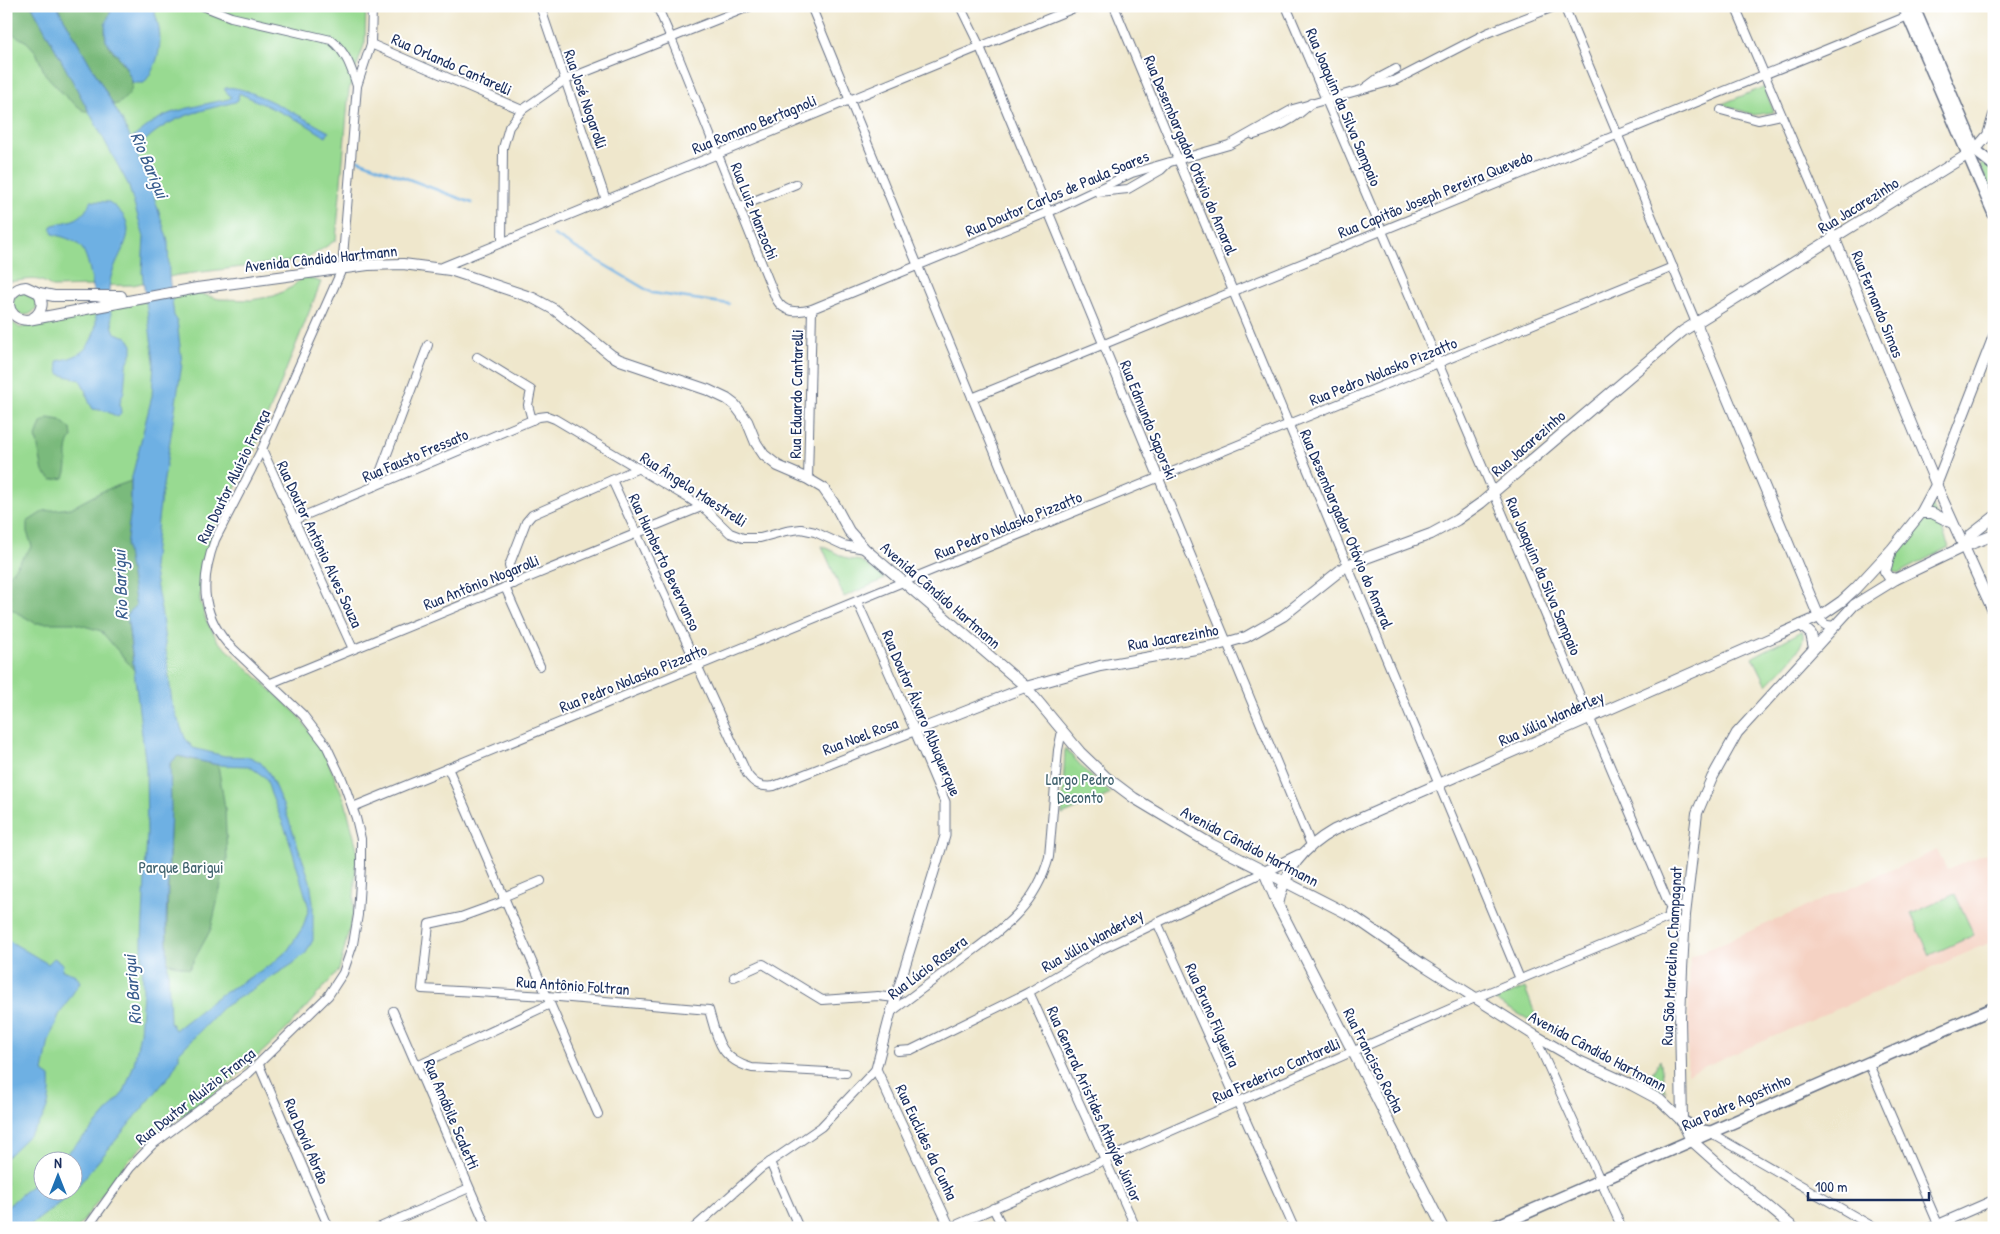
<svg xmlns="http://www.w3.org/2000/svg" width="2000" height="1234" font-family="'Patrick Hand',sans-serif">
<rect width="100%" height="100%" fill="#fff"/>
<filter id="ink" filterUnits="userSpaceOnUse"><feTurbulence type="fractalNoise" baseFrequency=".02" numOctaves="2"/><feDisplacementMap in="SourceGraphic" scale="10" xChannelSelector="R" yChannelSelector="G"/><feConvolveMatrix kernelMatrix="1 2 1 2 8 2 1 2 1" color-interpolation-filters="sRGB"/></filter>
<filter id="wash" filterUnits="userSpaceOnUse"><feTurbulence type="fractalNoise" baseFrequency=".0096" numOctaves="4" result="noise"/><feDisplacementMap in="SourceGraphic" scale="20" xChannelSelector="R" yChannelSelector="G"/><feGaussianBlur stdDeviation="1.12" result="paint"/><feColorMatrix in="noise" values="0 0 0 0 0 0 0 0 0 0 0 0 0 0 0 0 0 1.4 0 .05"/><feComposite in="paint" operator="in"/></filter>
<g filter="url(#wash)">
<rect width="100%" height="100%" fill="#efe7cc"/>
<path fill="#f5d2c3" d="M1937,850l10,20 47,-20v91l-307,133 3,-117z"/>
<g fill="#98da91" stroke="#5a8478" fill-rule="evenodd">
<path d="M6,6h360l-1,36 -16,48 -13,150 -29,19 -129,16 -45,10 -81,2c-17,-14 -28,-4 -46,-6z"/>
<path d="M1764,87l10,25 -20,3 -32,-11z"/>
<path d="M1984,163l10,9v26l-14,-32z"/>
<path d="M303,276l18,6 -70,176 -38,73 -11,39 -2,29 6,21 12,21 80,74 26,37 21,49 12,48 -4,65 -14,56 -52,59 -58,54 -79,56 -26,26 -46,63h-72v-910l14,10 53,-14 121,-22 25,7 32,1 23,-4 18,-9zM42,1162h30v30h-30z"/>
<circle cx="25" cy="303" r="12"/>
<path d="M1932,504l17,43 -50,26 -6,-2 -2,-4 4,-11 22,-25z"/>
<path d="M822,546l26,13 13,2 24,18 -41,18z"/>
<path d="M1802,631c8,14 -25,43 -35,54l-14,-28z"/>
<path d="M1065,748l27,30 19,16 -49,21z"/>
<path d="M1955,894l19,41 -44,20 -19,-41z"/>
<path d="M1525,988l15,38 -46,-26z"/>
<path d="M1660,1060l6,32 -20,-9z"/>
</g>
<g fill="#7aba7b" stroke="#4a746c">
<path d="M6,6h26l57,105h-5l-18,-14 -21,-23 -9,-22 -9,-10 -21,-12z"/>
<path d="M57,6h56c-1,13 -11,19 -7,34 5,16 40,38 20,57 -4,4 -6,7 -13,8z"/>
<path d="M48,418l12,2 11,9 1,8c-10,14 -1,25 -8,41l-12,2 -9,-8 -7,-35 5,-14z"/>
<path d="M131,481v28l5,97 -9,9 7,55 -33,-39 -27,-8h-39l-29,-17v-27l26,-33 -5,-14v-10l17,-11 27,-3 32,-17z"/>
<path d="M178,756l40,9 7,43 2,51 -16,70 -22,40 -22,-7c-1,-66 5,-133 3,-199z"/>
</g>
<g fill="#6eb0e3" stroke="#4470a0" fill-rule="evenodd">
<path d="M32,6h25l65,114 9,19c12,-9 25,-21 40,-26 19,-6 39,-10 58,-14l2,-2 -7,-8c14,-10 88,34 105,43l-3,5 -24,-15 -63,-29 -1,7 -3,2c-39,10 -73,16 -99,49l15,36 17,54 1,35 5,40 3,4 5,44 -23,147 -6,55 9,50 10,88 13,34 8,10 31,8 26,1 10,5 9,11 17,39 24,69 3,22v37l-7,13 -15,12 -69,43 -43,45v6l-9,16 -99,119 -44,34h-21v-20l36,-32v16h30v-30l-13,-1 33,-32 32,-37 10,-28 6,-31 3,-40 -1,-52 5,-107 -1,-67 -19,-153 9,-8 -10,-60 5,-37v-28l21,-85 2,-35 -12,-89 2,-35 -16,-53zM178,756l40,9 31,1 17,12 5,16 17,42 21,72 -6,19 -15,23 -16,14 -55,33 -42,33 -5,-8 -4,-101 5,-113 -1,-45z"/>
<path d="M113,6h39c12,27 11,53 -8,77h-11l-9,-20 -18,-22 -1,-16z"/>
<path d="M91,201l18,1c38,27 8,46 1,79 -3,13 1,33 3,47l2,5 12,4 5,8v7l-6,14 -2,25 -4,11 1,12 -3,3 -12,-6 -13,-2c-7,-10 -6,-19 -13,-29l-21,-6 -2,-13c10,-2 20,-4 28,-12 6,-6 11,-19 11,-28 0,-16 -5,-62 -15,-74 -7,-8 -19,-10 -28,-13l-2,-5 2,-4c20,-5 29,-4 38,-24z"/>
<path d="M6,939l42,25 6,-6 9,6 -1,6 14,5 4,7 -21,33 -10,25 -6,32 7,5c3,43 -17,53 -44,81z"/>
</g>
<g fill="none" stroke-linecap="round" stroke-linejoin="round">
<g stroke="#6eb0e3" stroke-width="2.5">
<path d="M358,160l114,43"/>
<path d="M554,235l98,58 77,11"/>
</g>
</g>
</g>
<g filter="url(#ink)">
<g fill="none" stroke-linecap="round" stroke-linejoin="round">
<g stroke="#656f84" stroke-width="10">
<g id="minor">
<path d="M203,6l28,11 100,23c15,11 21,30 26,46"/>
<path d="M540,6l66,194"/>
<path d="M657,6l14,32 105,261c8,14 21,14 36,10l246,-101 74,-35 97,-28 64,-36 103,-29 91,-47 69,-27"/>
<path d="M811,6l216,525"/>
<path d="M960,6l20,41 331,798"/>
<path d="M1114,6l406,973"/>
<path d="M1286,6l385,903"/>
<path d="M1564,6l132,317"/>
<path d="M1735,6l99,231"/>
<path d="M371,44l151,66"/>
<path d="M1365,88l12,-9 19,-10"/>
<path d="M1721,110l37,10 23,-5"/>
<path d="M1254,135c22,-7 41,-15 57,-32"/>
<path d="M1098,192l30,-3 33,-19 7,-7"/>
<path d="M739,207l57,-23"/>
<path d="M502,242l1,-94 6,-21 13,-17 43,-30 186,-74"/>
<path d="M440,268l639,-262"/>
<path d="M477,357l54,33 -3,15 4,15"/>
<path d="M972,398l936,-382"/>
<path d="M262,449l91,200"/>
<path d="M808,479l4,-170"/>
<path d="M612,480l135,294c7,10 14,14 27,12l141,-55 -58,-130"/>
<path d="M375,486l53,-141"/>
<path d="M294,520l245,-103 8,-1 8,3 133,79 18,12 24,23 13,5h17l26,-7 15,-2 14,3 28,13 22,4"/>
<path d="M514,584l-5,-18 17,-44 6,-7 107,-47"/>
<path d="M505,587l35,79"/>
<path d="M271,683l430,-176"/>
<path d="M448,768l150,346"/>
<path d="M353,807l1320,-540"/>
<path d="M503,897l38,-16"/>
<path d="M505,901l-44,16 -32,7 -7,65 125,7 162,14c8,28 10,49 43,58l94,5"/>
<circle cx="1677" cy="914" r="8"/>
<path d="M1157,922l137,306"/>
<path d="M734,977l29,-13 59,36 56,-4 17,2"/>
<path d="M1029,992l107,236"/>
<path d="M393,1011l94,217"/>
<path d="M891,1012c24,-18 47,-35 71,-53 40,-30 73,-51 87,-102l9,-107 4,-19"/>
<path d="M1534,1035l88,193"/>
<path d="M898,1051l13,-1 118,-58 71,-42 164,-78"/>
<path d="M1868,1062l70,162"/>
<path d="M259,1065l70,163"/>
<path d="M417,1066l133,-62"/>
<path d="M1709,1132l166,96"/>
<path d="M770,1162l29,66"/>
<path d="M993,1208l10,20"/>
<path d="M87,1228l43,-60 22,-23 97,-72 79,-77 15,-23 10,-29 5,-29 3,-50v-26l-5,-21 -13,-37 -17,-36 -23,-30 -76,-72c-27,-32 -26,-65 -12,-103l47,-91 80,-180 15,-183 14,-42 1,-38"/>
<path d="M378,1228l91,-40"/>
<path d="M694,1228l66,-59 61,-42 55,-58"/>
<path d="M949,1228l526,-230 195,-81"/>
</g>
</g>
<g stroke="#656f84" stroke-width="11">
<g id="tertiary">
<path d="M1819,617c4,8 7,9 15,9"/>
<path d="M950,1228l-74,-159 15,-57 54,-176v-34l-30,-71 111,-44"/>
<path d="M1930,1228l64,-28"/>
<path d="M1987,1228l7,-3"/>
</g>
</g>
<g stroke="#656f84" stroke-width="12">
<g id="secondary">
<path d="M1834,237l107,259 53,117"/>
<path d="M39,293l15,3h67"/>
<path d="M33,318c9,-6 11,-15 6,-25l-13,-6c-24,2 -22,33 2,33l169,-32 171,-23 35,-1 47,6 83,28 22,12 56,45 9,5 88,30 19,9 8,6 12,16 9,22 8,12 14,11 30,13 15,9 12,17 14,26 16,18 161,138 54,65 26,25 28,21 75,45 145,74 68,47 112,71 45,26 53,24 28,15 22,21"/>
<path d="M1696,323l123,294"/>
<path d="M1921,513h11l20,10"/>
<path d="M1963,547l8,-12 23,-18"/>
<path d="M1890,555l-5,16 4,6 7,2"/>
<path d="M1801,625l10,9 3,14"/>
<path d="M1026,687l74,-21 118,-21 28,-8 37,-21 64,-51 84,-31 26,-14 24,-17 202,-172 292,-181 13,-15 6,-20"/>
<path d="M1264,872l14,33 165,323"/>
<path d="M1264,872l35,-17"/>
<path d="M1278,905c6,-35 26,-58 56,-75l485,-213 23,-16 13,-12 37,-40 29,-36 15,-28 58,-149"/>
<path d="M1794,1228l-65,-54 -38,-34 -9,-19 -2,-104 2,-48 3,-54 12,-102 15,-35 25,-45 117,-128 42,-26 67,-32 31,-12"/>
</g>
</g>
<g stroke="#656f84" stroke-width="14">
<g id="primary">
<path d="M1904,6l90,208"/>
<path d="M1913,6l62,144 19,15"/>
<path d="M1682,1121l15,9 12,2"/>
<path d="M1492,1228l502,-220"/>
</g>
</g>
<use href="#minor" stroke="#fff" stroke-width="8"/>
<use href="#tertiary" stroke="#fff" stroke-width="9"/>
<use href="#secondary" stroke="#fff" stroke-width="10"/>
<use href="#primary" stroke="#fff" stroke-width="11"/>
</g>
</g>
<g text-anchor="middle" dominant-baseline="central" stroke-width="4" stroke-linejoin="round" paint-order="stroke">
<g font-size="16" fill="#1b2f5e" stroke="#fff">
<text transform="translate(452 64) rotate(24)">Rua Orlando Cantarelli</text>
<text transform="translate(586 99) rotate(71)">Rua José Nogarolli</text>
<text transform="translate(1344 107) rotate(67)">Rua Joaquim da Silva Sampaio</text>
<text transform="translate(754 124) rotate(-22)">Rua Romano Bertagnoli</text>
<text transform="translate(1191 155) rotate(67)">Rua Desembargador Otávio do Amaral</text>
<text transform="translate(1057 193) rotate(-23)">Rua Doutor Carlos de Paula Soares</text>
<text transform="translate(1435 194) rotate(-22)">Rua Capitão Joseph Pereira Quevedo</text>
<text transform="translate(1858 205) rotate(-32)">Rua Jacarezinho</text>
<text transform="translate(755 211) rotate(68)">Rua Luiz Manzochi</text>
<text transform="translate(321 258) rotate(-6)">Avenida Cândido Hartmann</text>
<text transform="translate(1878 304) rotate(68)">Rua Fernando Simas</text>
<text transform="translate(1383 371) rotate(-22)">Rua Pedro Nolasko Pizzatto</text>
<text transform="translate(796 394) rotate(-89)">Rua Eduardo Cantarelli</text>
<text transform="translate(1149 420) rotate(68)">Rua Edmundo Saporski</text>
<text transform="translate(1528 443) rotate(-41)">Rua Jacarezinho</text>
<text transform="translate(415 455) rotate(-23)">Rua Fausto Fressato</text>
<text transform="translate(233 476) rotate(-64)">Rua Doutor Aluízio França</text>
<text transform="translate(694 489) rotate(33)">Rua Ângelo Maestrelli</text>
<text transform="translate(1008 525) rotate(-22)">Rua Pedro Nolasko Pizzatto</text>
<text transform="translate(1347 529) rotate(67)">Rua Desembargador Otávio do Amaral</text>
<text transform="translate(320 544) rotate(65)">Rua Doutor Antônio Alves Souza</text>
<text transform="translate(665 562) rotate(65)">Rua Humberto Bevervanso</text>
<text transform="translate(1544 576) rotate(67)">Rua Joaquim da Silva Sampaio</text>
<text transform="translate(481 582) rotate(-22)">Rua Antônio Nogarolli</text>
<text transform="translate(941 595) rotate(41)">Avenida Cândido Hartmann</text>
<text transform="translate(1173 637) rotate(-10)">Rua Jacarezinho</text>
<text transform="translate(633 678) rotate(-22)">Rua Pedro Nolasko Pizzatto</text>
<text transform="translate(922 713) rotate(67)">Rua Doutor Álvaro Albuquerque</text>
<text transform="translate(1551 718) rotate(-24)">Rua Júlia Wanderley</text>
<text transform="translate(860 736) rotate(-21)">Rua Noel Rosa</text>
<text transform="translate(1250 846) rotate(28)">Avenida Cândido Hartmann</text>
<text transform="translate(1092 940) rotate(-29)">Rua Júlia Wanderley</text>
<text transform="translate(1671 956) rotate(-87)">Rua São Marcelino Champagnat</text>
<text transform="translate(927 967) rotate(-37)">Rua Lúcio Rasera</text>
<text transform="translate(573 985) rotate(4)">Rua Antônio Foltran</text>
<text transform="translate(1213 1015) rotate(66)">Rua Bruno Filgueira</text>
<text transform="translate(1598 1051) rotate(28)">Avenida Cândido Hartmann</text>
<text transform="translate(1374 1060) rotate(63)">Rua Francisco Rocha</text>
<text transform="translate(1276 1070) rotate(-24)">Rua Frederico Cantarelli</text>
<text transform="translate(195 1096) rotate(-38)">Rua Doutor Aluízio França</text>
<text transform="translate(1736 1102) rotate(-24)">Rua Padre Agostinho</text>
<text transform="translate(1095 1104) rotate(66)">Rua General Aristides Athaýde Júnior</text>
<text transform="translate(452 1114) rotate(67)">Rua Amábile Scaletti</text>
<text transform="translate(307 1141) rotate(67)">Rua David Abrão</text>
<text transform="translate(927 1142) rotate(65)">Rua Euclides da Cunha</text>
</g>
<g font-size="16" fill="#40626d" stroke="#fff">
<text x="1080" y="779">Largo Pedro<tspan x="1080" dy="18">Deconto</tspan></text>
<text x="181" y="867">Parque Barigui</text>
</g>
<g font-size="18" font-style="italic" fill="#385c8d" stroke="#fff">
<text transform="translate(150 165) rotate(67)">Rio Barigui</text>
<text transform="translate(120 585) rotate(-92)">Rio Barigui</text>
<text transform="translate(132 990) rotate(-95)">Rio Barigui</text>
</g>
</g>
<rect width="2000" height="1234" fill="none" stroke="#fff" stroke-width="25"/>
<g transform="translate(58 1176)"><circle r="24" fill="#ffffff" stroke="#a4acbf"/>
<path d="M0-4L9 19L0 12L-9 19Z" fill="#1f6fb2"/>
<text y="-8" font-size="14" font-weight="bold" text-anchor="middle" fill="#1b2f5e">N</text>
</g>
<path d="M1808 1192v8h121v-8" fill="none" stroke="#1b2f5e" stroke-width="2.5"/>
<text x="1815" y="1192" font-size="15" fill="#1b2f5e" stroke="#ffffff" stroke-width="4" paint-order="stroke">100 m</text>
</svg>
